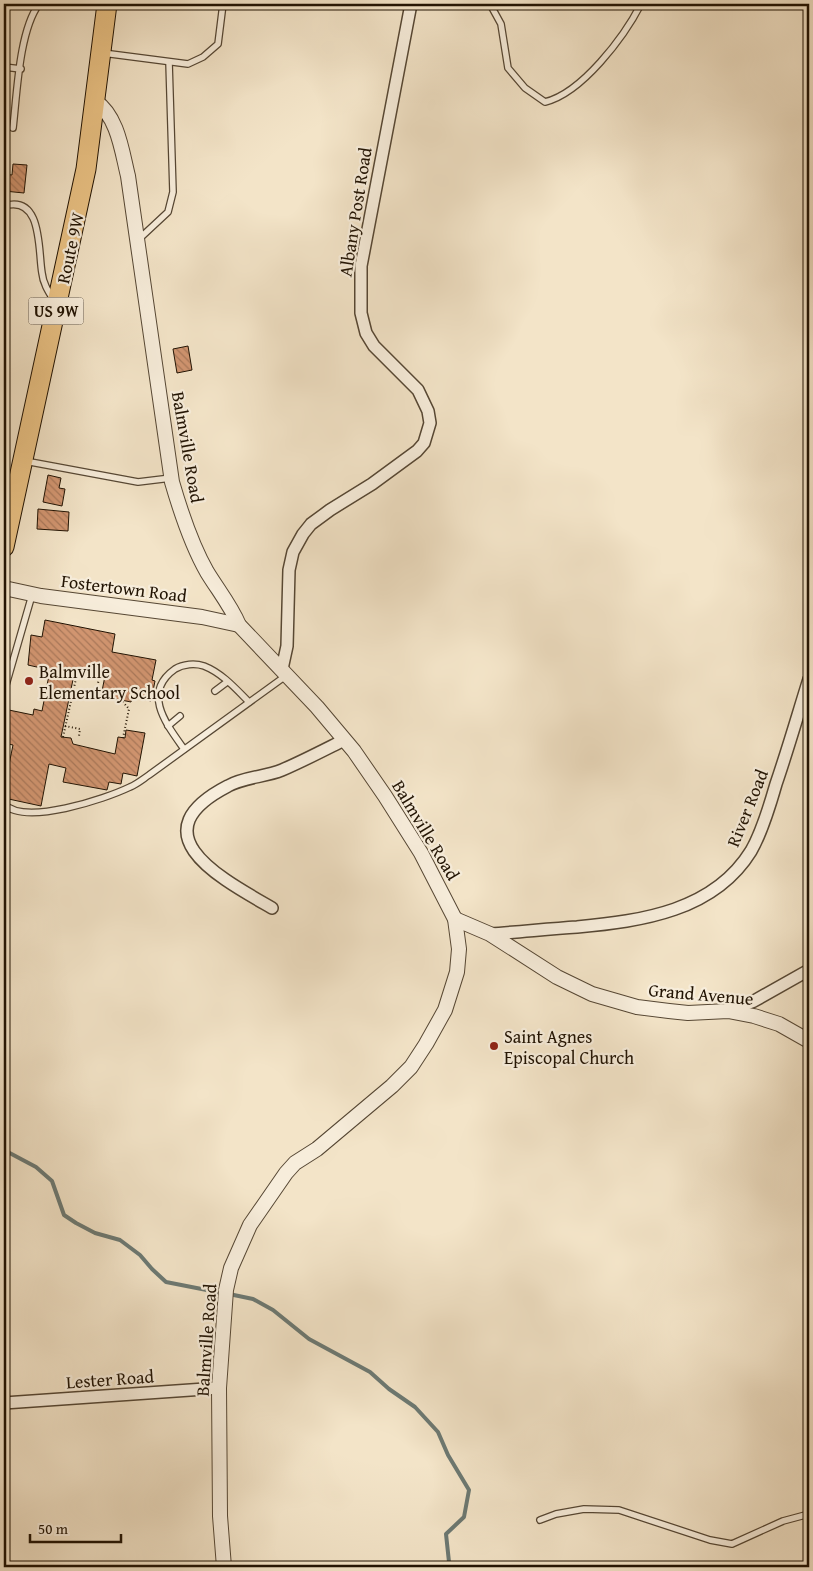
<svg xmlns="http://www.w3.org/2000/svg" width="813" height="1571" font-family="'Gentium Book Plus',serif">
<defs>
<pattern id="building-back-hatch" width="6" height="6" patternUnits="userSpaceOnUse" patternTransform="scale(1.25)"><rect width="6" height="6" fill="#d19570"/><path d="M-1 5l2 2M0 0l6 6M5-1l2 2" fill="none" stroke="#a9785a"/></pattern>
</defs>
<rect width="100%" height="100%" fill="#f3e4c8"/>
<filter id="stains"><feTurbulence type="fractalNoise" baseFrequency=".004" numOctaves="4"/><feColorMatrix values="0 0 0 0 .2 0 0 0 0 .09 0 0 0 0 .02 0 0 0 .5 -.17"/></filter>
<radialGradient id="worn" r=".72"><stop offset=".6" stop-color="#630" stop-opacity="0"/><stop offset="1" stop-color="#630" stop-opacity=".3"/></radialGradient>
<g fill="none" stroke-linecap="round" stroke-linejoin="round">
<g stroke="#6c7973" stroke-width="4">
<path d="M4,1150l32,17 16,14 12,34 12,8 19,10 25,7 20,15 12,14 14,13 56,11"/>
<path d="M229,1294l24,5 20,11 36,29 61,33 19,17 26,18 23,25 10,23 21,35 -5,27 -18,17 3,28 3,5"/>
</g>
</g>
<g fill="url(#building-back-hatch)" stroke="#211303">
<path d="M13,164l14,1 -3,28 -20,-2v-17l8,1z"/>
<path d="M188,346l4,24 -15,3 -4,-24z"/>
<path d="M48,475l13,3 -2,10 6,1 -3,17 -19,-4z"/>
<path d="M38,509l31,3 -1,19 -31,-2z"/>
<path d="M45,620l70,14 -3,18 44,8 -4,20 3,1 -4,20 -19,-4 -1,5 -30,-6 4,-20 -30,-6 -14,67 10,1 2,6 42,10 3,-17 7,1 1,-8 19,3 -8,43 -14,-3 -2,11 -12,-2 -2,8 -44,-8 3,-14 -17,-4 -8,42 -37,-8v-9l9,-44 -9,-2v-34l29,6 1,-6 8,2 8,-41 -22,-5 3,-30 11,2z"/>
</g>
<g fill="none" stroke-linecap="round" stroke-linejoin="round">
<g stroke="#564734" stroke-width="8">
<g id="service">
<path d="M490,4l11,20 7,44 17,20 20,14c37,-9 79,-65 96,-98"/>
<path d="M103,53l85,11 15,-7 15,-13 5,-40"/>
<path d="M4,67l17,2"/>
<path d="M13,128c4,-34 6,-97 26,-124"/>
<path d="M4,206c39,-12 34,45 38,67 1,10 6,18 11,26"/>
<path d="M139,239l29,-27 5,-20 -4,-130"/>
<path d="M25,461l113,21 33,-4"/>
<path d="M215,691l12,-9"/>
<path d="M4,692l28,-97"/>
<path d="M168,726l12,-10"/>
<path d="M184,749c-17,-24 -43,-56 -9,-80 8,-5 20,-6 29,-3 18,7 32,23 45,36"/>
<path d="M4,804c21,22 101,-5 126,-17 7,-3 13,-8 19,-12l138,-100"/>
<path d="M540,1520l16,-6 28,-5 35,1 91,30 22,4 51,-23 26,-7"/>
</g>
</g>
<g stroke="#564734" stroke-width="14">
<g id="minor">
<path d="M282,669l5,-23 2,-76 4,-18 10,-18 8,-10 19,-14 42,-26 45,-33 7,-8 6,-20 -2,-12 -10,-21 -44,-44 -8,-13 -5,-20v-47l50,-262"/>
<path d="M272,908c-50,-29 -137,-74 -44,-122 16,-9 37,-9 54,-16 21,-9 42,-20 62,-30"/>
<path d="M490,934c29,-2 58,-5 87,-7 65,-6 137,-16 174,-76 11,-19 19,-46 25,-67 12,-35 22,-70 33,-105"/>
<path d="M728,1011l26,-10 55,-31"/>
<path d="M4,1403l215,-15"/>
</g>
</g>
<g stroke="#564734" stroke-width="16">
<g id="tertiary">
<path d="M95,101c23,15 27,51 33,75l44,306c9,31 19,62 35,90 11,18 24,34 32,53l78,82 37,44 31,45 36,57 34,66 4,30 -2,23 -12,38 -19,34 -15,23 -19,19 -75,63 -22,14 -9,10 -36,52 -19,43 -5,22 -7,98 1,128 4,51"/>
<path d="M4,588l37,8 161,21 37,8"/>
<path d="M455,919l35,15 67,43 35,17 45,13 32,4 19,2 40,-2 26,5 25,8 30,17"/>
</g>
</g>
<g stroke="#211303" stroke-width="21">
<path id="trunk" d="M4,547l82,-378 21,-165"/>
</g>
<g stroke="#211303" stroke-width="2" stroke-dasharray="1 2.5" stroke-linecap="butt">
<path d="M100,675l-5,20 28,7 6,7 -6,29"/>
<path d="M65,726l15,3 -1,7"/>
<path d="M63,737l14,-63"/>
</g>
<use href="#service" stroke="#f7eddb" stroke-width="5.5"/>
<use href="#minor" stroke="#f7eddb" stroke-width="11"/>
<use href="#tertiary" stroke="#f7eddb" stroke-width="14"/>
<use href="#trunk" stroke="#eac284" stroke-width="19"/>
</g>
<g fill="#8f2418" stroke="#f7eddb" stroke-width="2">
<circle cx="29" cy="681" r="5"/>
<circle cx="494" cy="1046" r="5"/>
</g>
<g text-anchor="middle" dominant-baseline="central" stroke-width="4.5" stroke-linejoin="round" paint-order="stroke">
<rect fill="#f7eddb" stroke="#615444" stroke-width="1" x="28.5" y="297.5" width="55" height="27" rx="4"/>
<g font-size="16" font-weight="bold" fill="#211303">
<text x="56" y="311">US 9W</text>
</g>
<g font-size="18" fill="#211303" stroke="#f7eddb">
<text transform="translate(355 212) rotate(-81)">Albany Post Road</text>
<text transform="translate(70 248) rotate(-78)">Route 9W</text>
<text transform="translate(188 447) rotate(80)">Balmville Road</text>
<text transform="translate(124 588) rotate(7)">Fostertown Road</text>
<text transform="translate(747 808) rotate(-68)">River Road</text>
<text transform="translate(426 830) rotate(59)">Balmville Road</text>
<text transform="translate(701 994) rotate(5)">Grand Avenue</text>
<text transform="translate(206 1340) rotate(-86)">Balmville Road</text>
<text transform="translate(110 1379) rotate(-4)">Lester Road</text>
</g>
<g font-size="18" fill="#211303" stroke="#f7eddb" text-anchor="start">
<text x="39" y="671">Balmville<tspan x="39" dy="21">Elementary School</tspan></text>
<text x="504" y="1036">Saint Agnes<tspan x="504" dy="21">Episcopal Church</tspan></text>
</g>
</g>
<rect width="813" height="1571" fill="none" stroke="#f3e4c8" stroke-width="20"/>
<rect x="5" y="5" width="803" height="1561" fill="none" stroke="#211303" stroke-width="2.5"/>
<rect x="10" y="10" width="793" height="1551" fill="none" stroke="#211303"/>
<path d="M30 1534v8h91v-8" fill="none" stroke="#211303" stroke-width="2.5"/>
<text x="38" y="1534" font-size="15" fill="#211303" stroke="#f7eddb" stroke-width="4" paint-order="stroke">50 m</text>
<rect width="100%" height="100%" filter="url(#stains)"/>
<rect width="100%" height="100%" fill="url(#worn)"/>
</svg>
